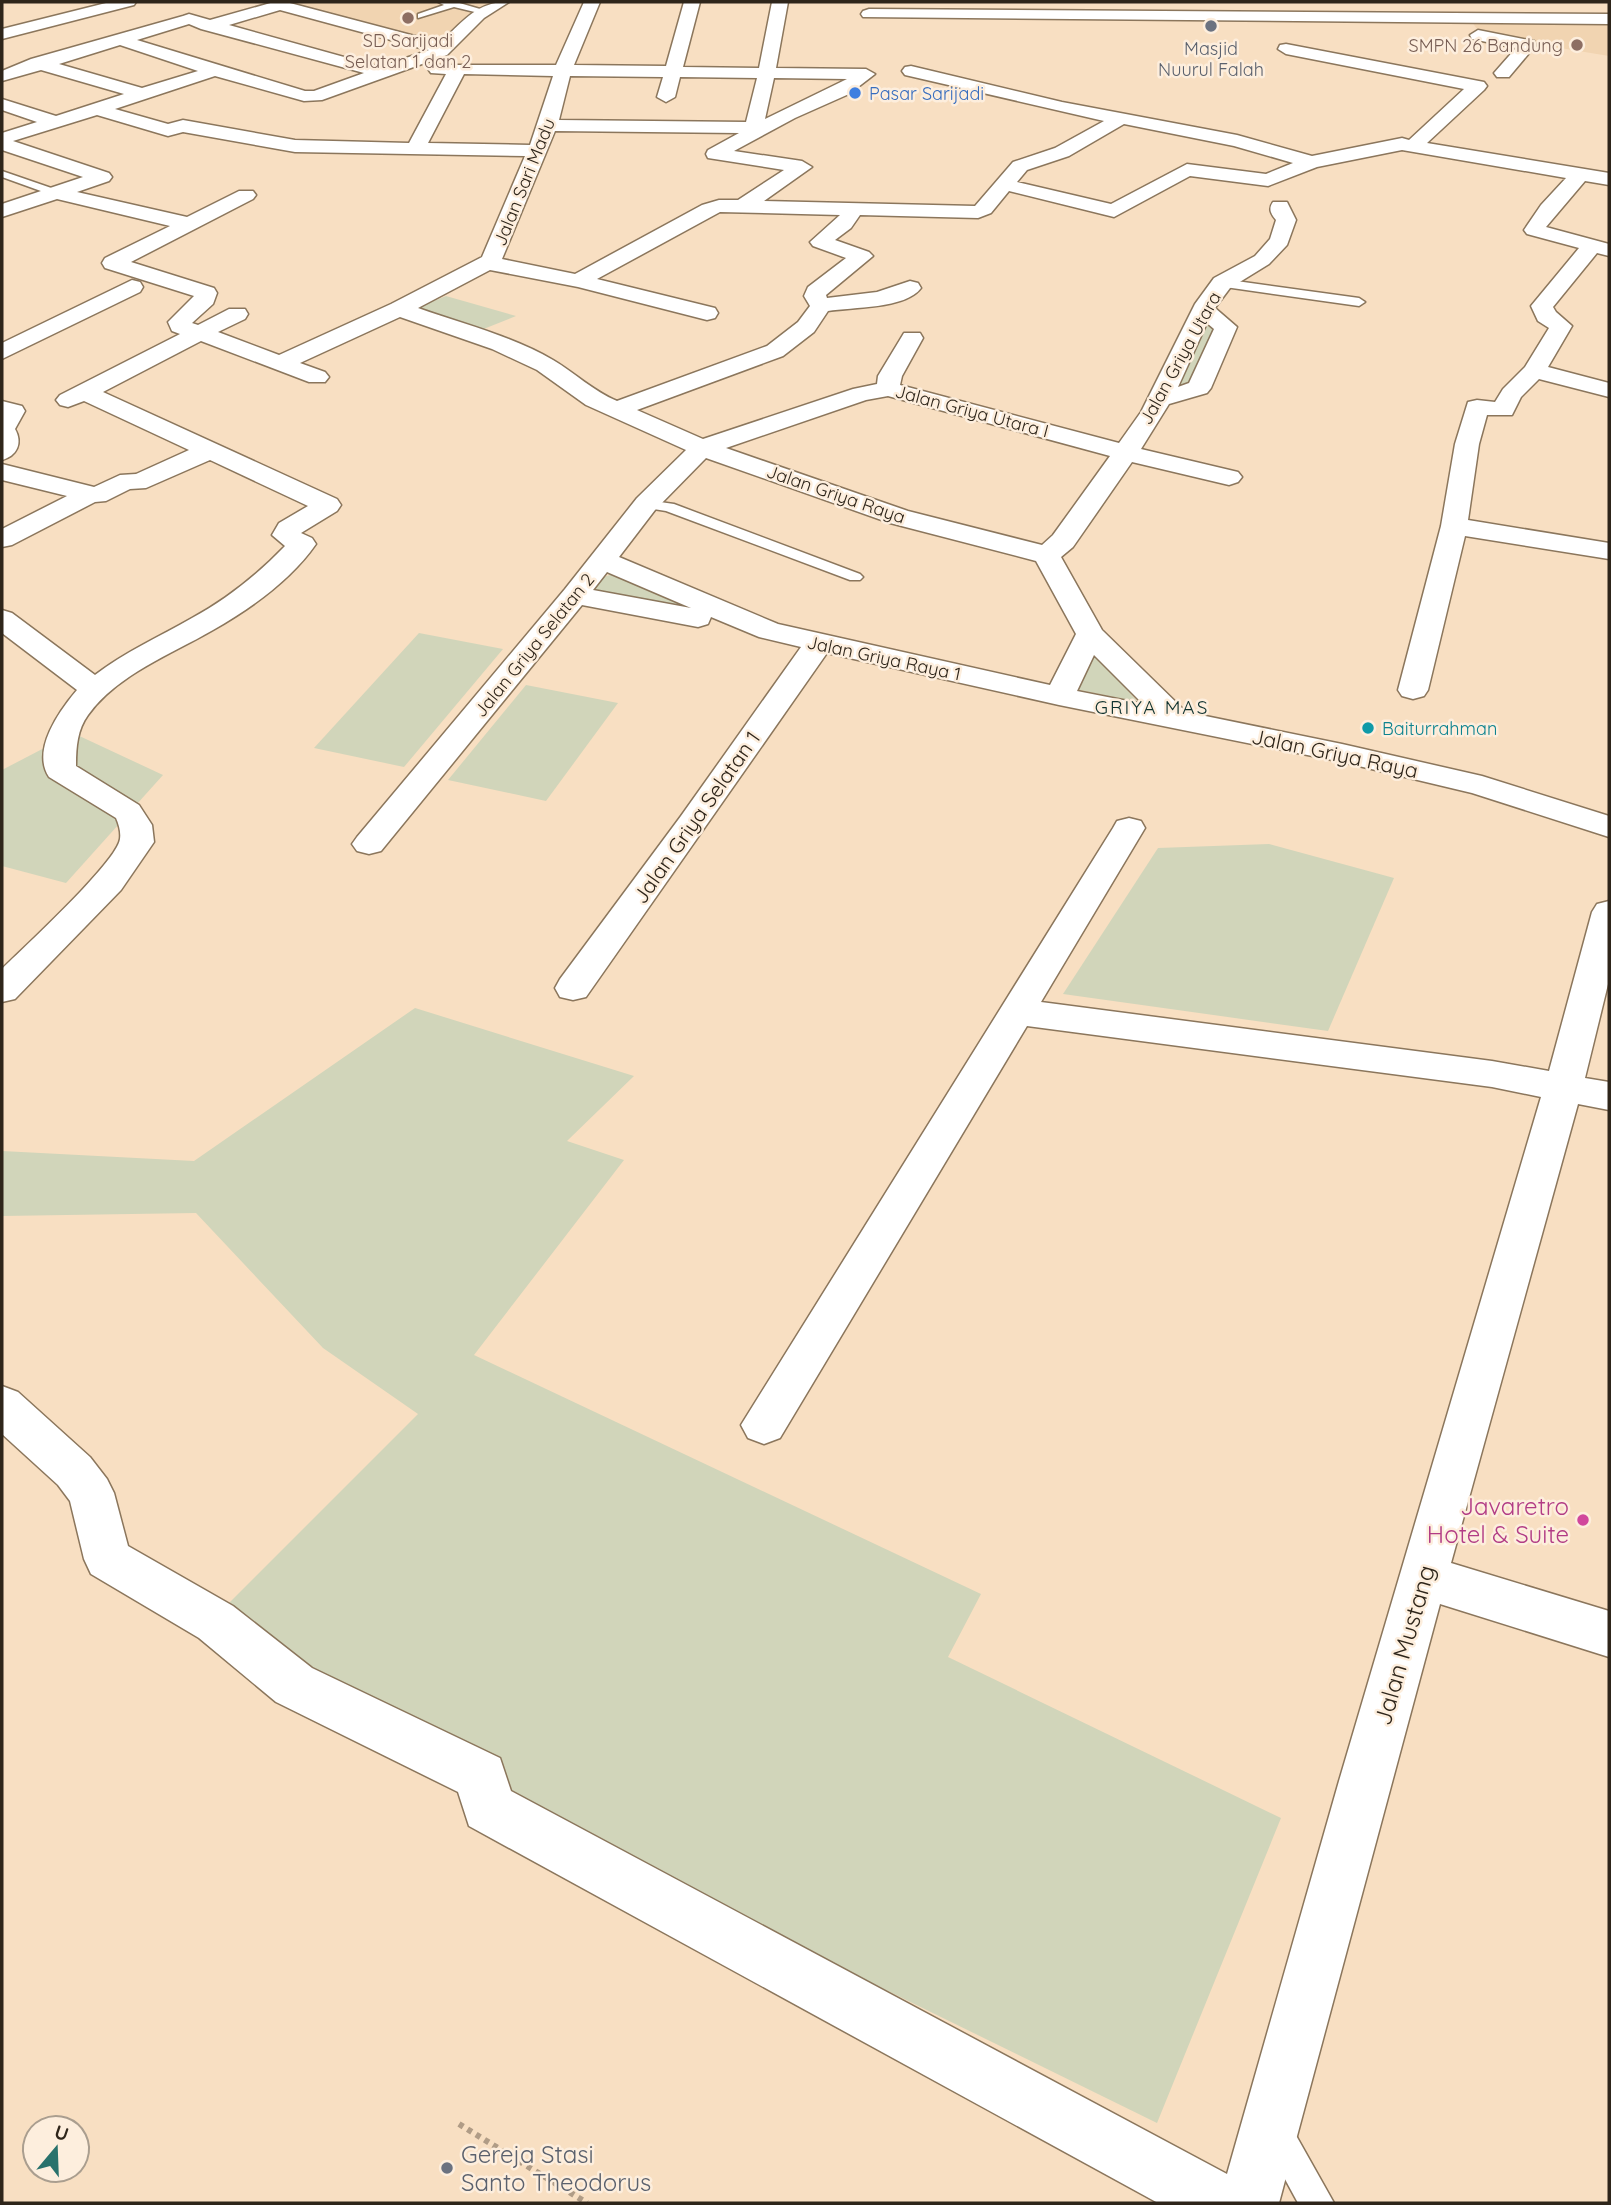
<svg xmlns="http://www.w3.org/2000/svg" width="1611" height="2205" font-family="Quicksand,sans-serif">
<rect width="100%" height="100%" fill="#f8dfc2"/>
<g fill="#f1d4b1">
<path d="M495,2l-15,8 -34,31 -12,1 -144,-39z"/>
<path d="M1470,19l139,2v35l-128,-21z"/>
</g>
<g fill="#d1d5ba">
<path d="M446,296l70,20 -40,16 -64,-22z"/>
<path d="M1203,324l14,2 -29,62 -14,-2z"/>
<path d="M613,574l97,38 -111,-19 -5,-4 3,-10z"/>
<path d="M419,633l84,16 -99,118 -90,-19z"/>
<path d="M1093,652l45,50 -63,-13z"/>
<path d="M526,685l92,18 -72,98 -98,-21z"/>
<path d="M73,733l90,42 -97,108 -64,-17v-96z"/>
<path d="M1269,844l125,34 -66,153 -265,-37 95,-146z"/>
<path d="M415,1008l219,68 -67,65 57,19 -150,195 507,239 -33,63 333,161 -124,305 -852,-418 -86,-92 199,-199 -95,-66 -127,-135 -194,3v-65l192,10z"/>
</g>
<g fill="none" stroke-linecap="round" stroke-linejoin="round">
<g stroke="#8b765c" stroke-width="3">
<g id="service">
<path d="M438,2h18l31,9 -4,3 -29,-7 -36,11v-4l26,-9z"/>
<path d="M2,171l58,20 1,2 -9,2 -50,-18z"/>
<path d="M1222,279l137,19 6,4 -6,4 -141,-20v-6z"/>
<path d="M646,500l28,4 186,70 3,3 -3,3h-10l-184,-69 -25,-4v-6z"/>
<path d="M1277,2119l12,4 45,80h-36l-37,-68 4,-12z"/>
</g>
</g>
<g stroke="#8b765c" stroke-width="3">
<g id="minor">
<path d="M110,2h26l-2,3 -132,34v-10z"/>
<path d="M274,2h12l144,38 14,-1c20,-19 35,-38 65,-37l-25,16 -37,37 -125,45 -18,1 -89,-25 -100,33 53,15 15,-4 112,20 114,3 37,-69 -15,-1 -3,-4 3,-4h125l28,-63h16l-26,63 92,1 18,-64h16l-17,65 76,1 13,-66h16l-12,66 90,1 9,5 -26,20 -54,24 -61,33 68,10 10,6 -48,34 211,5 38,-44 42,-14 49,-27 -199,-46 -3,-4 3,-4 6,-1 151,36 175,33 75,21 90,-18 7,2 55,-51 -178,-35 -8,-5 2,-4 6,-1 198,38 3,4 -3,4 -57,53 182,30v12l-24,-4 -39,46 63,17v12l-12,-3 -44,54 3,5 16,14 -24,41 61,16v14l-70,-18 -18,18 -9,18h-25l-8,29 -11,76 141,23v16l-144,-23 -37,154 -4,6 -11,3 -11,-3 -4,-6 43,-164 14,-82 13,-42 9,-2 18,2 8,-13 22,-22 24,-39 -11,-7 -7,-15 48,-58 -52,-14 -3,-4 17,-25 25,-27 -164,-28 -85,17 -49,19 -78,-10 -76,41 -105,-26 -18,22 -13,5 -118,-3 -9,13 -16,12 34,12 4,4 -47,39 1,3 50,-6 33,-11 8,2 3,5c-15,21 -69,19 -93,23l-14,21 -31,24 -146,54 66,29 150,-50 24,-5 1,-8 23,-38 3,-5h16l3,5 -21,38 -2,9 219,58 22,-31 54,-108 19,-26 41,-22 15,-17 6,-19c-5,-6 -8,-11 -3,-18h14l9,18 -9,25 -18,19 -39,24 -15,20 22,19 -26,61 -4,5 -38,11 -28,45 97,23 4,5 -4,5 -9,3 -97,-23 -59,85 -12,10 41,73 84,82 156,32 140,32 127,40v21l-137,-44 -130,-31 -283,-57 -232,-52 -241,344 -13,3 -13,-3 -5,-9 5,-9 121,-163 120,-169 -42,-10 -48,-20 -3,7 -10,3 -116,-22 -201,246 -12,3 -12,-3 -5,-7 5,-7 208,-248 72,-91 49,-48 -100,-45 -49,-35 -45,-21 -92,-32 -100,46 25,9 4,5 -4,5h-16l-108,-41 -98,51 234,107 4,6 -4,6 -36,22 11,5 4,6c-25,36 -66,65 -103,86 -43,25 -95,44 -125,85 -11,15 -12,33 -12,51l63,39 13,20 2,17 -33,48 -106,109 -13,3v-33c21,-21 115,-107 118,-130 1,-7 -1,-14 -4,-21l-67,-41c-18,-27 11,-67 28,-87l-75,-57v-23l10,3 83,62c30,-23 64,-38 97,-57 35,-19 66,-44 93,-72l-13,-11 7,-12 29,-17 -98,-46 -64,28 -16,1 -24,12 -11,1 -83,43 -10,2v-18l65,-33 -65,-16v-16l92,23 26,-12 16,-1 53,-24 -105,-49 -16,6 -8,-2 -4,-5 4,-5 120,-61 -8,-3 -4,-9 26,-26 -89,-28 -3,-5 3,-5 65,-32 -113,-27 -55,18v-13l81,-27 -81,-27v-17l35,-11 -35,-12v-11l54,17 68,-22 -83,-24 -39,11v-10l29,-12 152,-43 6,-2 21,6zM280,10l144,39 5,1 -49,17 -151,-42zM189,24l12,5 163,44 -50,18h-9l-168,-51zM120,45l78,26 -56,17 -83,-24zM464,74l89,2 -23,69 -102,-2zM570,76l93,1 -6,20 9,5 9,-5 5,-20 77,1 -11,44 -187,-2zM774,78l73,1 -82,40zM97,115l71,21 15,-4 112,20 230,4 -43,101 -91,47 -112,51 -61,-23 27,-13 3,-5 -3,-5h-16l-31,16 -6,-2 21,-19 4,-11 -3,-5 -83,-26 122,-63 3,-4 -3,-4h-14l-52,26 -110,-25 32,-11 3,-4 -3,-4 -96,-32zM1124,124l110,22 59,17 -27,11 -79,-10 -76,40 -94,-22 10,-12 42,-14zM555,131l184,2 -31,17 -2,4 2,4 76,12 -46,30h-19l-17,5 -127,69 -73,-15zM720,212l120,3 -30,27 3,4 33,12 -38,29 -4,9 6,10 -12,16 -31,24 -150,55c-24,-10 -42,-28 -64,-41 -41,-24 -90,-36 -135,-52l72,-38 88,17 129,33 8,-2 3,-5 -3,-5 -118,-29zM1207,323l7,6 -25,54 -11,4zM888,396l222,60 -57,79 -11,10 -134,-34 -182,-63 140,-48zM706,458l184,65 146,38 40,73 -26,51 -272,-61 -159,-67 36,-47zM607,572l84,36 -98,-18zM1094,655l49,49 -66,-13z"/>
<path d="M869,9l740,5v10l-746,-7 -2,-3 2,-3z"/>
<path d="M1478,30l56,11 2,4 -27,32h-12l-3,-4 22,-25 -44,-9 -2,-4z"/>
<path d="M132,280l8,2 3,5 -3,5 -138,67v-16z"/>
<path d="M2,401l20,5 3,5 -10,18c8,14 2,27 -13,31z"/>
<path d="M1129,818l12,3 4,7 -104,174 451,59 57,10 43,-159 5,-8 12,-3v79l-24,98 24,4v28l-31,-6 -127,459 158,48v46l-169,-53 -161,599h-121l-689,-377 -11,-34 -182,-90 -77,-64 -108,-64 -7,-15 -14,-58 -12,-16 -56,-51v-48l16,6 72,65 17,22 7,14 14,53 105,60 79,62 188,90 11,33 716,383 112,-393 202,-684 -49,-10 -465,-61 -247,412 -16,6 -16,-6 -7,-13 372,-597 4,-7z"/>
</g>
</g>
<path stroke="#b09c86" stroke-width="6" stroke-dasharray="5 5" stroke-linecap="butt" d="M459,2124l128,79"/>
<use href="#service" fill="#fff" fill-rule="evenodd"/>
<use href="#minor" fill="#fff" fill-rule="evenodd"/>
</g>
<g fill="#8d6e63" stroke="#fdeedd" stroke-width="2.5">
<circle cx="408" cy="18" r="7"/>
<circle cx="1577" cy="45" r="7"/>
</g>
<g fill="#6b7280" stroke="#fdeedd" stroke-width="2.5">
<circle cx="1211" cy="26" r="7"/>
<circle cx="447" cy="2168" r="7"/>
</g>
<circle fill="#3f7fe0" stroke="#fdeedd" stroke-width="2.5" cx="855" cy="93" r="7"/>
<circle fill="#0f9aa8" stroke="#fdeedd" stroke-width="2.5" cx="1368" cy="728" r="7"/>
<circle fill="#d1479c" stroke="#fdeedd" stroke-width="2.5" cx="1583" cy="1520" r="7"/>
<g text-anchor="middle" dominant-baseline="central" stroke-width="5" stroke-linejoin="round" paint-order="stroke">
<g font-size="18" fill="#785e54" stroke="#fdeedd">
<text x="408" y="40">SD Sarijadi<tspan x="408" dy="21">Selatan 1 dan 2</tspan></text>
<text x="1563" y="45" text-anchor="end">SMPN 26 Bandung</text>
</g>
<g font-size="18" fill="#5b616d" stroke="#fdeedd">
<text x="1211" y="48">Masjid<tspan x="1211" dy="21">Nuurul Falah</tspan></text>
</g>
<g font-size="18" fill="#366cbe" stroke="#fdeedd" text-anchor="start">
<text x="869" y="93">Pasar Sarijadi</text>
</g>
<g font-size="18" fill="#2e251a" stroke="#fdeedd">
<text transform="translate(524 182) rotate(-68)">Jalan Sari Madu</text>
<text transform="translate(1180 358) rotate(-61)">Jalan Griya Utara</text>
<text transform="translate(972 411) rotate(15)">Jalan Griya Utara I</text>
<text transform="translate(836 494) rotate(19)">Jalan Griya Raya</text>
<text transform="translate(534 645) rotate(-51)">Jalan Griya Selatan 2</text>
<text transform="translate(884 658) rotate(12)">Jalan Griya Raya 1</text>
</g>
<g font-size="18" fill="#0d838f" stroke="#fdeedd" text-anchor="start">
<text x="1382" y="728">Baiturrahman</text>
</g>
<g font-size="19" letter-spacing="2" fill="#0f322f" stroke="#fdeedd">
<text x="1152" y="707">GRIYA MAS</text>
</g>
<g font-size="21" fill="#2e251a" stroke="#fdeedd">
<text transform="translate(1335 753) rotate(12)">Jalan Griya Raya</text>
<text transform="translate(696 817) rotate(-55)">Jalan Griya Selatan 1</text>
</g>
<g font-size="24" fill="#b23c85" stroke="#fdeedd" text-anchor="end">
<text x="1569" y="1506">Javaretro<tspan x="1569" dy="28">Hotel &amp; Suite</tspan></text>
</g>
<g font-size="24" fill="#2e251a" stroke="#fdeedd">
<text transform="translate(1404 1645) rotate(-74)">Jalan Mustang</text>
</g>
<g font-size="24" fill="#5b616d" stroke="#fdeedd" text-anchor="start">
<text x="461" y="2154">Gereja Stasi<tspan x="461" dy="28">Santo Theodorus</tspan></text>
</g>
</g>
<rect width="1611" height="2205" fill="none" stroke="#2e251a" stroke-width="7"/>
<g transform="translate(56 2149) rotate(19)"><circle r="33" fill="#fdeedd" stroke="#aa9e8f" stroke-width="2"/>
<path d="M0-5L12 26L0 18L-12 26Z" fill="#29726c"/>
<text y="-10" font-size="19" font-weight="bold" text-anchor="middle" fill="#2e251a">U</text>
</g>
</svg>
